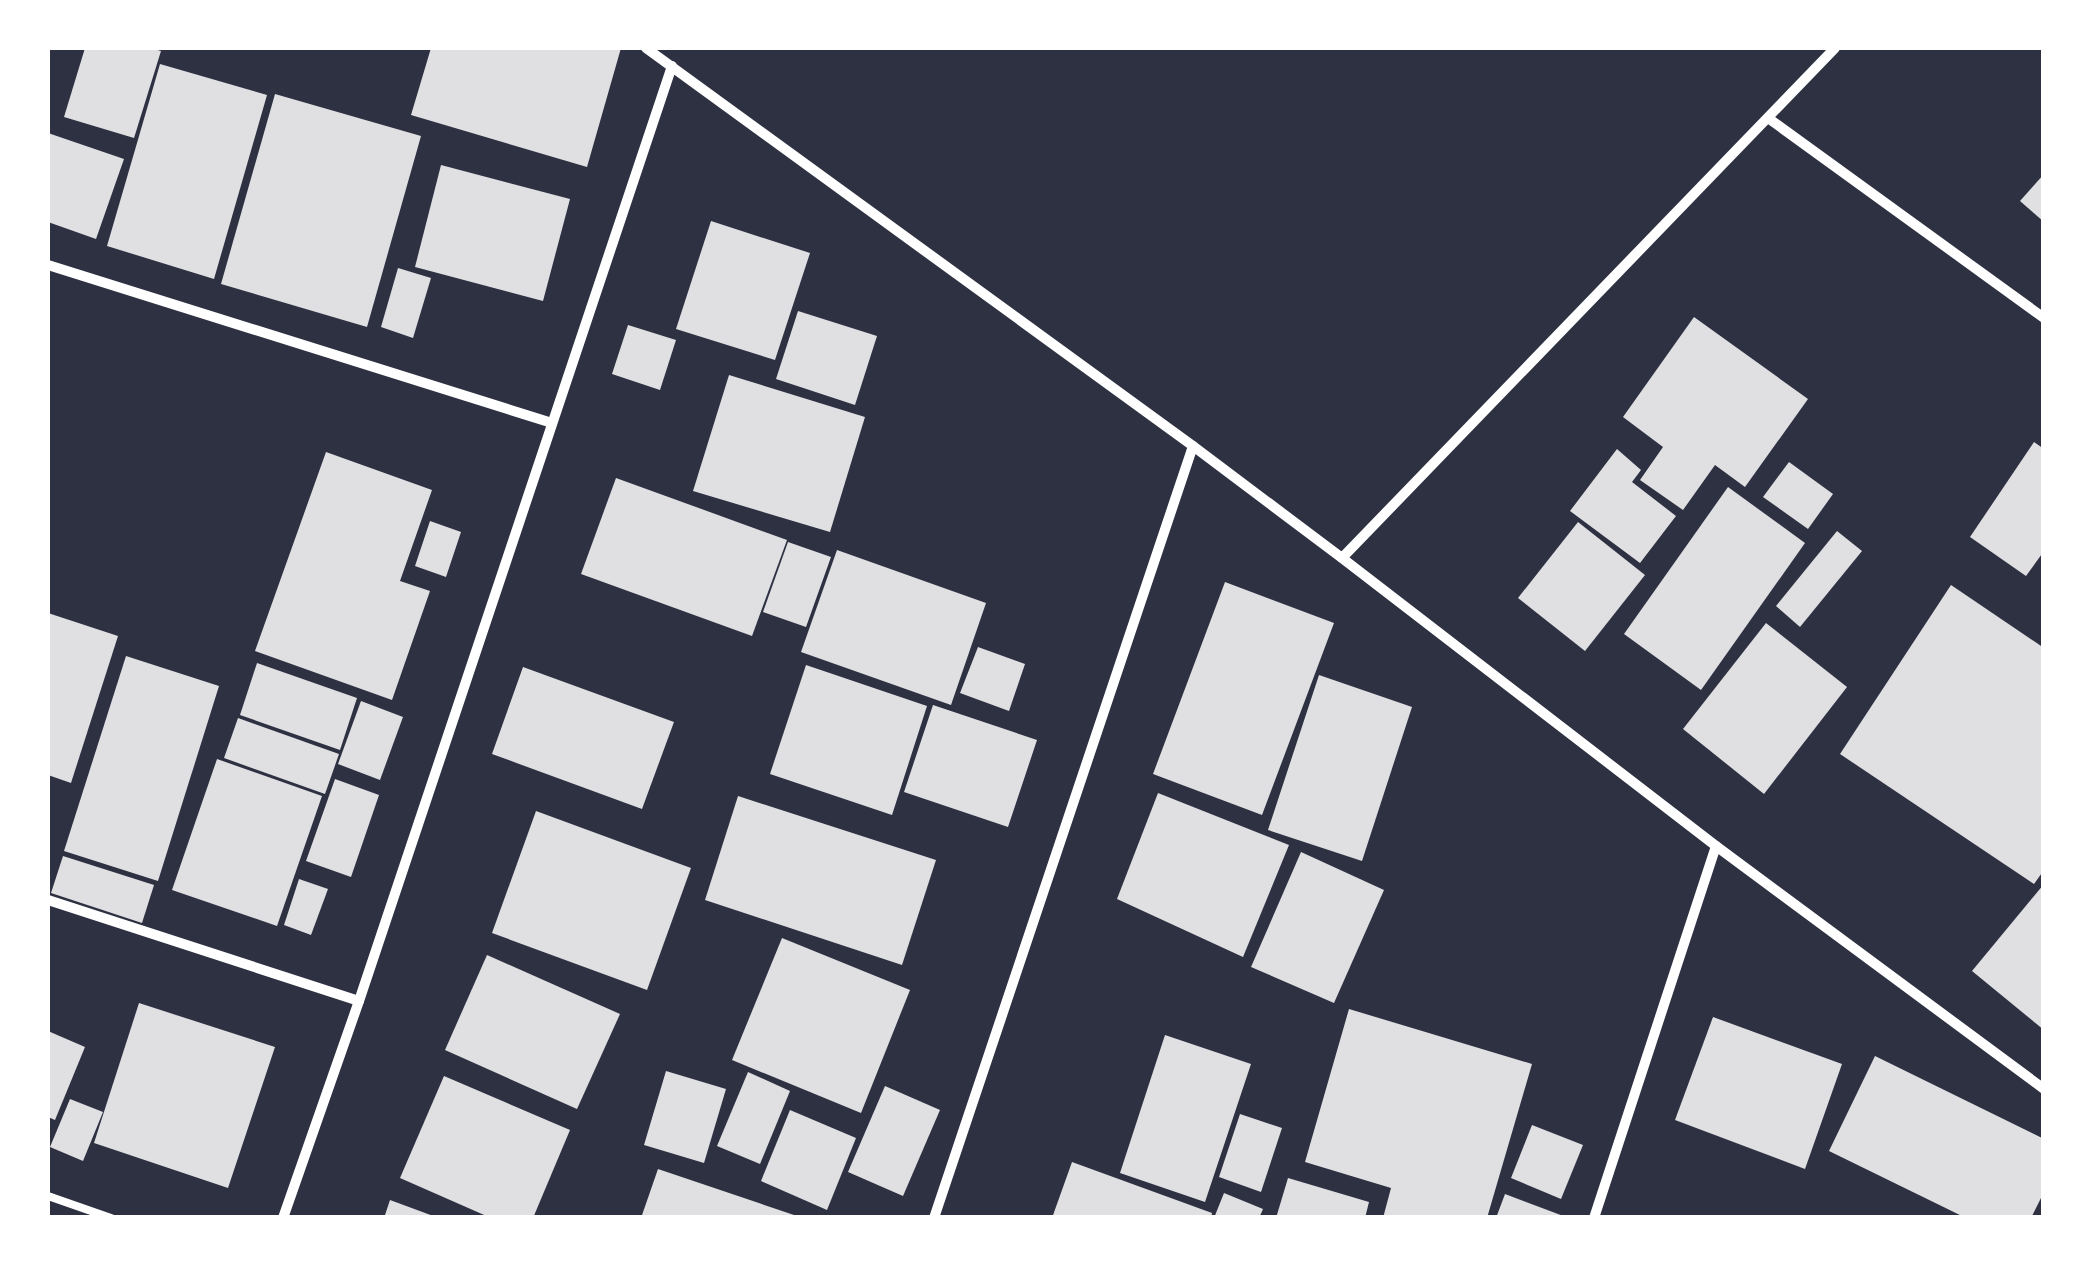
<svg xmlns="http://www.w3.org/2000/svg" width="2091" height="1265" font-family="'Roboto Condensed',sans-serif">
<rect width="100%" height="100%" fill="#2d3142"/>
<g fill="#e0e0e3">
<path d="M85,48h66l10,3 -27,87 -70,-21z"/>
<path d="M431,48h190l-34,119 -176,-52z"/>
<path d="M160,64l107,31 -53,184 -107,-33z"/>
<path d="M275,94l146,42 -54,191 -146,-43z"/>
<path d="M48,133l76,26 -28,80 -48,-17z"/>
<path d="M441,165l129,34 -27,102 -128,-34z"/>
<path d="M2044,174v48l-24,-21z"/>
<path d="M711,221l99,32 -35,107 -99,-31z"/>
<path d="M398,268l33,10 -18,60 -32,-11z"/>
<path d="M798,311l79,25 -22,69 -79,-26z"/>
<path d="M1694,317l114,82 -63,88 -30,-22 -32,45 -43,-30 23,-33 -40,-30z"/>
<path d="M628,325l48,15 -16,50 -48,-16z"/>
<path d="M729,375l136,42 -35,115 -137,-41z"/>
<path d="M2034,442l10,7v102l-18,25 -56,-39z"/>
<path d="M1617,449l24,21 -9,12 44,34 -36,47 -70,-52z"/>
<path d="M326,452l106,38 -32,91 30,10 -38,109 -137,-49z"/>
<path d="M1789,462l44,32 -25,35 -45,-32z"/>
<path d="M616,478l171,62 -35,96 -171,-62z"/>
<path d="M1728,487l77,56 -104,147 -77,-56z"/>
<path d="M430,521l31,11 -15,45 -31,-11z"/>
<path d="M1578,522l67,53 -60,76 -67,-53z"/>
<path d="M1837,531l25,20 -62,76 -24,-21z"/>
<path d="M788,542l43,15 -25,70 -43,-15z"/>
<path d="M837,550l149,53 -35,102 -150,-53z"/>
<path d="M1225,582l109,41 -72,192 -109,-41z"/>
<path d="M1951,585l93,63v222l-10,14 -194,-130z"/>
<path d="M48,613l70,23 -47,147 -23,-8z"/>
<path d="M1766,623l81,64 -83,107 -81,-65z"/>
<path d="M978,647l47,17 -16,47 -49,-18z"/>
<path d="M126,656l93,30 -61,195 -94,-30z"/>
<path d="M257,663l100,35 -17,52 -100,-35z"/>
<path d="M806,665l121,41 -35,109 -122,-41z"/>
<path d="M523,667l151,55 -32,87 -150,-55z"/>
<path d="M1319,675l93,32 -50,154 -94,-31z"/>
<path d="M361,701l42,16 -23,63 -42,-16z"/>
<path d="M933,705l104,35 -29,87 -104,-35z"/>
<path d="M238,718l101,36 -14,40 -101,-36z"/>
<path d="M217,759l105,37 -45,130 -105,-36z"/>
<path d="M335,779l44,16 -28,82 -45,-16z"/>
<path d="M1158,793l131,52 -46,112 -126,-58z"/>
<path d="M738,796l198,64 -34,105 -197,-65z"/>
<path d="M536,811l155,57 -44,122 -155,-57z"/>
<path d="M1301,852l83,38 -50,113 -83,-36z"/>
<path d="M63,856l91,29 -12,38 -91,-30z"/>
<path d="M299,879l29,10 -17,46 -27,-10z"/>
<path d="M2044,884v146l-72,-59z"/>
<path d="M782,938l128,52 -49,123 -129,-53z"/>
<path d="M487,955l133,59 -43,95 -132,-59z"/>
<path d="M139,1003l136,44 -47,141 -134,-45z"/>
<path d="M1349,1009l183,55 -45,154h-104l8,-30 -86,-26z"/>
<path d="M1713,1017l129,47 -37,105 -130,-49z"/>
<path d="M48,1031l37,16 -30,73 -7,-3z"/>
<path d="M1165,1035l86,29 -46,138 -85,-29z"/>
<path d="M1875,1056l169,83v53l-13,26h-65l-137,-67z"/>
<path d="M666,1071l60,18 -22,74 -60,-18z"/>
<path d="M748,1072l42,19 -30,73 -43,-18z"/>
<path d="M444,1076l126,54 -37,88h-42l-91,-40z"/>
<path d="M885,1086l55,24 -37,86 -55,-24z"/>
<path d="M70,1099l33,13 -20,49 -33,-14z"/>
<path d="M790,1110l66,28 -29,72 -66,-29z"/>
<path d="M1240,1114l42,14 -21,64 -42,-15z"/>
<path d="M1532,1125l51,20 -22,54 -50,-21z"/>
<path d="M1072,1162l140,51 -1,5h-159z"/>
<path d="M658,1169l142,48v1h-159z"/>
<path d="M1288,1178l81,24 -4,16h-89z"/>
<path d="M1224,1193l39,16 -4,9h-45z"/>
<path d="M1505,1194l61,23v1h-70z"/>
<path d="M390,1200l46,17v1h-52z"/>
</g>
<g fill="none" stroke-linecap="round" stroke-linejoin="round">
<path stroke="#fff" stroke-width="8" d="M48,1196l63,22"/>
<g stroke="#fff" stroke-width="10">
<path d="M646,48l547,398 149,112 374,288 328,243"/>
<path d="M1768,118l276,200"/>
<path d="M48,265l504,158"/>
<path d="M1342,558l493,-510"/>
<path d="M48,900l311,101"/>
<path d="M283,1218l76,-217 313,-935"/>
<path d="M934,1218l259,-772"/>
<path d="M1594,1218l122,-372"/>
</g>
</g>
<rect width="2091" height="1265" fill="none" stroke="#ffffff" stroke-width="100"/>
</svg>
